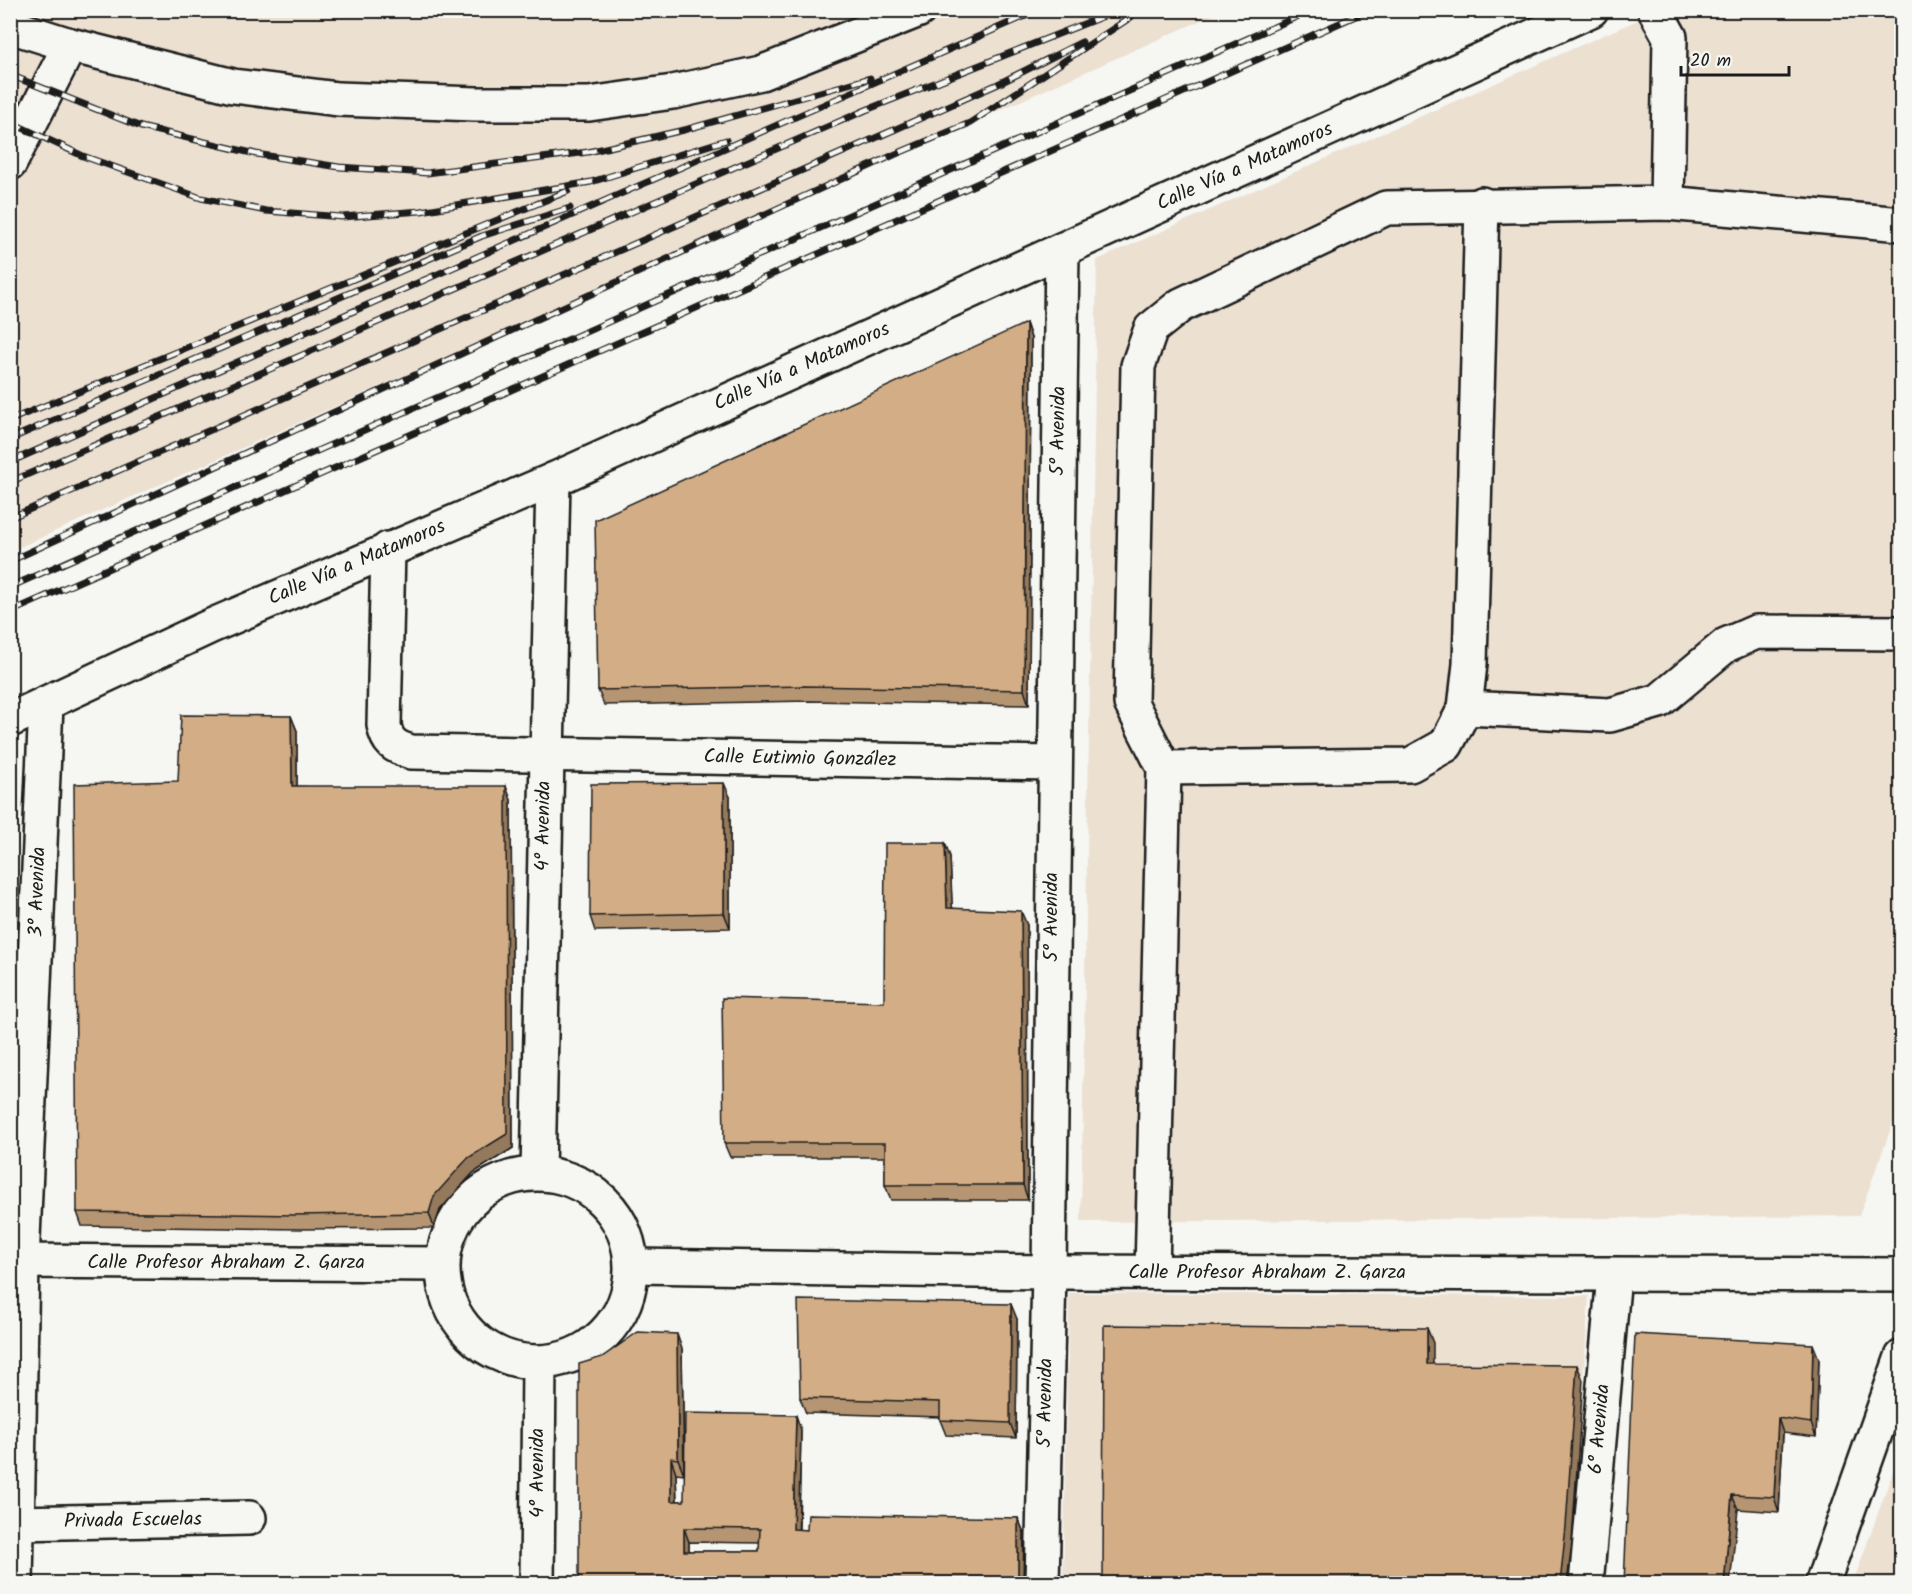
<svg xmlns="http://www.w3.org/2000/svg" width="1912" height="1594" font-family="Kalam,sans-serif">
<rect width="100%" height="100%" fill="#f6f6f2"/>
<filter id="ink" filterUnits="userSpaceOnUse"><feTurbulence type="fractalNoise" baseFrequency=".0167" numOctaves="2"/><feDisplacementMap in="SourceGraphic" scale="12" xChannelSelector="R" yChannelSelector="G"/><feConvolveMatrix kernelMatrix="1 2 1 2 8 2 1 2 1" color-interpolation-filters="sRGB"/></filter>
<g filter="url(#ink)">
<g fill="#ece0d1">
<path d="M11,10l1211,1 -1211,540z"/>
<path d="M1658,11h243l1,1087 -43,118 -778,6 16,-962z"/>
<path d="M1069,1293l520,3 -20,287 -506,1z"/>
<path d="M1901,1449v134h-48z"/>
</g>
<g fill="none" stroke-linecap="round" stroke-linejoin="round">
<g stroke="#1c1c1c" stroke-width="38">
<g id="minor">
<path d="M1655,10l15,27 -3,166"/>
<path d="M10,26l60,19 163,41 105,13 138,5h113l84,-12 88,-19 158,-63"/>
<path d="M10,163l60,-118"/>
<path d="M388,549l-4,176c3,17 10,22 27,27l643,11"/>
<path d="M1465,708l145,7 49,-14 67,-56 30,-13 146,1"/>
<path d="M10,720l201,-94 342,-146 1038,-470"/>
<path d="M1164,768l246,-3 36,-20 19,-37 5,-44 12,-460"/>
<path d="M538,1173l15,-693"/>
<circle cx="537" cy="1268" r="94"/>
<path d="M10,1261l432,3"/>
<path d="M633,1266l416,6 853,3"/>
<path d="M1152,1272l12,-504 -33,-65 7,-337 13,-37 30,-24 205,-97 281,-5 235,21"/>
<path d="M18,1523l231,-5"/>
<path d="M16,1584l6,-322 24,-557"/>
<path d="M537,1584l2,-221"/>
<path d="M1042,1584l7,-312 13,-1022"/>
<path d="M1586,1584l28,-309"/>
<path d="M1822,1584l80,-227"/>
</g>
</g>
<use href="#minor" stroke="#f6f6f2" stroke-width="33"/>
<g stroke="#1c1c1c" stroke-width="7">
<g id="rail">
<path d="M10,75l131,52 115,27 83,13 88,6 161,-21 96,-22 186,-52"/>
<path d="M10,122l73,34 118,42 65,13 76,6 79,-6 170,-29 135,-42"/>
<path d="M10,420l558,-229"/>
<path d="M10,439l472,-203 88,-28"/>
<path d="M10,462l1029,-452"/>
<path d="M10,482l856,-372 253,-100"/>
<path d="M10,518l986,-433 86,-43"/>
<path d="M10,561l886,-407 74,-31 161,-106"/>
<path d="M10,587l1302,-577"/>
<path d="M10,612l1359,-602"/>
</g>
</g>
<use href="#rail" stroke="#f6f6f2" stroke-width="4.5" stroke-dasharray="14" stroke-linecap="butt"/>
</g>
<g fill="#b59572" stroke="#1c1c1c" stroke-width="1.5" fill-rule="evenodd">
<path d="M1026,323l5,15 -2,367 -219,-4 -206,4 -6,-15z"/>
<path d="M291,716l6,15v55l214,14 2,348 -40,25 -33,37 -6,18 -135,1 -217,-3 -5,-14 101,-431z"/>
<path d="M730,797v131l-135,3 -5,-15z"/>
<path d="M945,843l5,14 2,51 75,17 1,275h-137l-6,-15v-28h-155l-6,-14 160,-141z"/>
<path d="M1017,1319l-1,119 -70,-3 -6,-15v-3l-134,-4 -6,-15z"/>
<path d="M682,1349l2,125 -8,-1 1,28h7l117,-71 -2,100h8l211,-12 6,15 -445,51zM689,1542l71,1 -1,8h-70z"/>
<path d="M1819,1359l-3,78 -33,-4 -4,79 -41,-3 -114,75z"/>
</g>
<g fill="#94795d" stroke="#1c1c1c" stroke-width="1.5">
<path d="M1026,323l5,15 -2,367 -5,-15z"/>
<path d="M291,716l6,15v69l-5,-14z"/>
<path d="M724,783l6,14v131l-6,-15z"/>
<path d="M506,786l5,14 2,348 -40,25 -33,37 -6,18 -5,-15z"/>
<path d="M945,843l5,14 3,65 -6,-14z"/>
<path d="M1021,911l6,14 1,275 -5,-15z"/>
<path d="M1011,1304l6,15 -1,119 -6,-15z"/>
<path d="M1427,1328l6,15v35l-6,-14z"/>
<path d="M677,1334l5,15 2,125 -6,-15z"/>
<path d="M1813,1344l6,15 -3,78 -5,-14z"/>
<path d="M1577,1365l6,15 -11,161 -5,43h-7z"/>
<path d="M796,1415l5,15 -3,114 -5,-15z"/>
<path d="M1778,1418l5,15 -4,79 -5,-15z"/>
<path d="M671,1458l5,15 1,43 -6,-15z"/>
<path d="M1732,1495l6,14 -8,75h-6z"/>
<path d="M1018,1518l6,15 -1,51h-5z"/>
<path d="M684,1528l5,14v24l-5,-15z"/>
</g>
<g fill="#d3ad85" stroke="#1c1c1c" stroke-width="1.5" fill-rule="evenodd">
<path d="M1026,323l-2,367 -219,-4 -207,4 -3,-170z"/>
<path d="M181,715l110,1 1,70h214l1,348 -39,24 -34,38 -5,17 -135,2 -217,-3 -3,-428 104,-3z"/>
<path d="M724,783v130l-134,3 1,-132z"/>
<path d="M885,843h60l2,65 74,3 2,274h-138v-42h-161l-2,-145 162,4z"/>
<path d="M798,1300l213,4 -1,119 -70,-3v-18l-140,-4z"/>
<path d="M1104,1325l323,3v36l150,1 -11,161 -6,58h-457z"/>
<path d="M638,1332l39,2 1,125 -7,-1v43h13l1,-88 111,2 -3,114 14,1 1,-16 210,4v66h-439v-220l23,-7zM684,1528l76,1 -1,22h-75z"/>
<path d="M1635,1334l178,10 -2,79 -33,-5 -4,79 -42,-2 -8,89h-100z"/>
</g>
</g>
<g text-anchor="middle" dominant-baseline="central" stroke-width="4.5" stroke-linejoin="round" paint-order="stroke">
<g font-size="20" fill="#1c1c1c" stroke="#f6f6f2">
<text transform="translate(1245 167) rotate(-24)">Calle Vía a Matamoros</text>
<text transform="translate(802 367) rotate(-24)">Calle Vía a Matamoros</text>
<text transform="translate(1059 431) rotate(-89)">5° Avenida</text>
<text transform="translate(357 563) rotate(-23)">Calle Vía a Matamoros</text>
<text transform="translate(800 759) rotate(1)">Calle Eutimio González</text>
<text transform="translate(544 826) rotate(-89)">4° Avenida</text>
<text transform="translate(38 892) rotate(-88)">3° Avenida</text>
<text transform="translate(1052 917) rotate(-90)">5° Avenida</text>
<text x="226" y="1263">Calle Profesor Abraham Z. Garza</text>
<text x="1267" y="1273">Calle Profesor Abraham Z. Garza</text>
<text transform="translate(1046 1403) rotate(-89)">5° Avenida</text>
<text transform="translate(1600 1429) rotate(-85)">6° Avenida</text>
<text transform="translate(538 1473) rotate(-90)">4° Avenida</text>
<text transform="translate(133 1521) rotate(-1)">Privada Escuelas</text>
</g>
</g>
<rect width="1912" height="1594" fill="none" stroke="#f6f6f2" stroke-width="36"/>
<rect x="18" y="18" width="1876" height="1558" fill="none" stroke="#1c1c1c" stroke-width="2" filter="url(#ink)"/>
<path d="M1681 66v9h108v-9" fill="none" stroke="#1c1c1c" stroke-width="3"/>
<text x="1690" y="66" font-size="18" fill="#1c1c1c" stroke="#f6f6f2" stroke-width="4.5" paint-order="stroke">20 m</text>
</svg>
